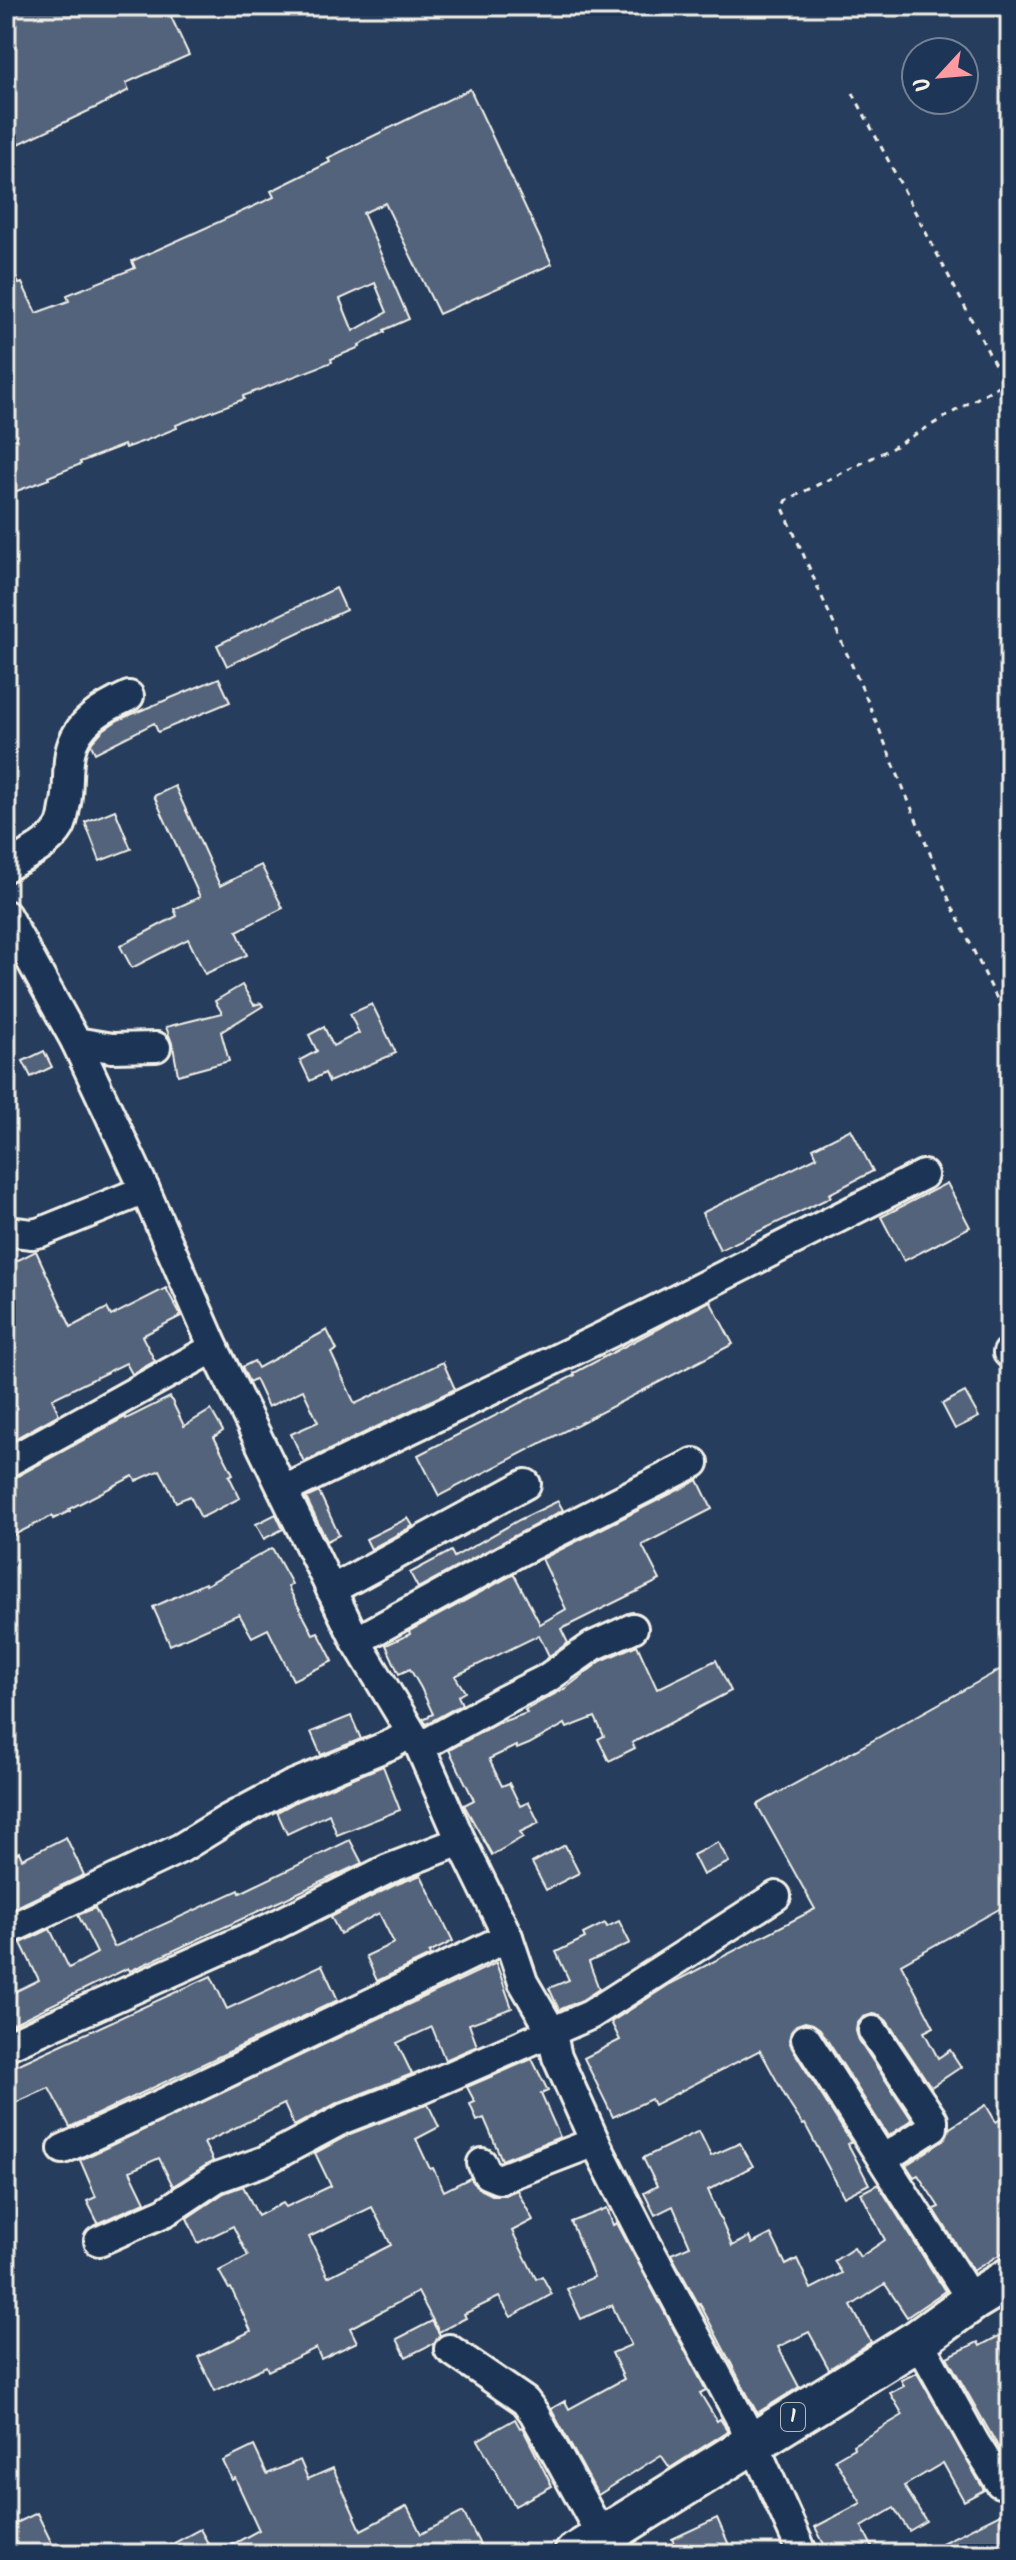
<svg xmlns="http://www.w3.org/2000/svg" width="1016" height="2560" font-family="Kalam,sans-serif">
<rect width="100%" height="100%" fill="#263d5d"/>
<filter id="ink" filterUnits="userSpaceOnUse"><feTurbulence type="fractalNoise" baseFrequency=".0125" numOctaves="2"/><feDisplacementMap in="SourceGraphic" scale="16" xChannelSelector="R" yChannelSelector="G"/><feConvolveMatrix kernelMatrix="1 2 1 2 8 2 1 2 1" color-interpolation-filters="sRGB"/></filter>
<g filter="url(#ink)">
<g fill="#52647b" stroke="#f4f1e8" stroke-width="2" fill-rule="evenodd">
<path d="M6,6h160l23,49 -63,28 3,7 -30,16 -93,44z"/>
<path d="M470,89l82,175 -113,50 -54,-111 -22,10 46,106 -25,11 1,2 -26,13 1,2 -29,12 1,3 -89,34 1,3 -68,26 1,3 -30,12 -22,8 -1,-3 -44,17 1,2 -33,13 1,2 -43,16v-238l13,27 3,-1 14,30 33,-12 -2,-6 68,-27 -3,-7 142,-64 -3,-6 59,-29 -2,-4zM375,283l12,29 -34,19 -13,-32z"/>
<path d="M336,588l10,22 -119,56 -10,-21z"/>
<path d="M219,678l11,24 -72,30 -4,-9 -59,30 -4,-8 1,-3 11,-12 15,-10z"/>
<path d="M175,786l45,100 41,-21 22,43 -46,23 10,24 -42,19 -17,-35 -56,29 -12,-22 57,-30 -3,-7 26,-12 -46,-101z"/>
<path d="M115,810l16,39 -31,12 -15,-39z"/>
<path d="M242,985l12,20 7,-2 2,3 -42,26 8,29 -51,14 -5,-29 -7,-19 56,-14 -7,-12z"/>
<path d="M372,1004l24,49 -67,29 -4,-9 -15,8 -10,-21 17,-9 -8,-16 15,-8 9,19 26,-13 -9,-19z"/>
<path d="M44,1051l8,16 -21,10 -8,-16z"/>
<path d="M851,1129l22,42 -44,23 2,3 -111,53 -18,-37 115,-56 -4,-9z"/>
<path d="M947,1183l23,44 -66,34 -23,-44z"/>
<path d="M36,1251l35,76 36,-19 4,8 55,-28 15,28 -39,20 13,25 -23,13 -6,-11 -74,36 7,15 -45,25 -8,-16v-157z"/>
<path d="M710,1301l23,43 -294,152 -21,-41 157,-80 -1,-2z"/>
<path d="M327,1330l10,20 -6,3 24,51 88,-42 12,27 -151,73 -13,-28 27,-12 -15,-32 -35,17 -13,-28 -6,3 -7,-15 12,-6 4,7z"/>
<path d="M965,1392l14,25 -24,12 -13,-25z"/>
<path d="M170,1397l14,29 27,-16 12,21 -9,6 19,37 -4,2 11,22 -39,20 -11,-22 -14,6 -16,-32 -24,11 -3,-5 -64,33 1,2 -17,8 -1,-3 -46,23v-59l8,-2 111,-61 1,2z"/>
<path d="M698,1480l14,29 -70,36 18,35 -99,49 7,14 -19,13 -10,-21 -84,41 10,16 -7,4 4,8 -36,20 -3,-5 10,-5 -12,-26 -11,-19 -11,5 -13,-29 24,-11 -1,-3 105,-57 26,50 26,-15 -24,-50z"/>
<path d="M319,1492l20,43 -12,6 -21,-43z"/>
<path d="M558,1501l5,9 -145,78 -8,-15 41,-22 3,6 65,-37z"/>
<path d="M276,1514l7,15 -19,10 -8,-15z"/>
<path d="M408,1518l5,8 -42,23 -5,-10z"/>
<path d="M272,1548l20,36 -4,3 25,47 5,-2 15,29 -40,19 -25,-51 -16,8 -13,-23 -69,31 -17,-38 52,-24 1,2z"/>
<path d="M637,1645l20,44 59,-29 15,31 -99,52 3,5 -26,13 -11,-22 6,-3 -9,-19 -28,11 -2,-4 -36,20 -12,5 -1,-3 -27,13 13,27 7,-3 11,23 9,-4 10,21 -19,9 3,5 -31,18 -28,-50 10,-5 -25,-50 47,-26 31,-11 -2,-3 41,-22 35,-27z"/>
<path d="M1003,1668l7,12v223l-109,61 33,63 -10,5 14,26 12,-8 11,17 -30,20 -44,-66 -7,-6 -7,-1 -10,3 -6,7 -1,7 3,9 53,80 -24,16 -68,-107 -7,-5 -8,-2 -9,3 -5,7 -2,8 3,8 59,94 -3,2 21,40 -25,13 -39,-73 -2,1 -13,-20 -30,-55 -106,55 -3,-6 -38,18 -29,-59 36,-18 -9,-18 59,-38 145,-75 -58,-104z"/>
<path d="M351,1716l10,23 -40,16 -10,-23z"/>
<path d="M383,1766l17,44 -63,25 -8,-21 -42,20 -10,-22 20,-11z"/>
<path d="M66,1837l18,38 -72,34 -6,-12v-38l13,-7 3,7z"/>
<path d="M350,1840l12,23 -232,108 -2,-3 -122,59v-31l33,-16 -18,-37 29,-14 19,39 28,-15 -19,-38 17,-7 19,39 125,-57 1,3z"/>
<path d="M718,1842l11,20 -26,13 -10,-20z"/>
<path d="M565,1845l14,28 -33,17 -14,-27z"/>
<path d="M421,1875l32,66 -24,12 1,3 -53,25 -11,-25 28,-13 -15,-30 -39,21 -9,-17 64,-32z"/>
<path d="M619,1921l11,22 -41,19 10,27 -17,11 -23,10 -10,-22 20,-8 -13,-28 29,-14 -2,-4 22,-11 2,4z"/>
<path d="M496,1963l16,45 -43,16 8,22 -32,14 -13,-33 -35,16 15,31 -75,29 -43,23 -10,-22 -80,39 9,18 -40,25 -14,-28 -29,13 15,31 -47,21 -11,-22 9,-4 -16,-37z"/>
<path d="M322,1965l16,35 -268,127 -21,-39 -43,19v-37l205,-94 16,33z"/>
<path d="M532,2059l16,32 -7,3 19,43 -58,23 -18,-42 -7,3 -7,-17 5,-2 -8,-15z"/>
<path d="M428,2104l11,23 -23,12 14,30 3,-1 11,23 26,-13 10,11 12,6h13l12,-5 16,30 -21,11 24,48 6,-3 10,18 -41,23 -12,-20 -35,17 2,4 -27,14 -21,-40 -68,36 7,14 -36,17 -5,-11 -48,23 -2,-5 -51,25 -17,-34 53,-26 -20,-43 -2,1 -10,-18 29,-15 -15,-30 -35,17 -11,-25 37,-25 19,-7 15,30 25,-13 3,4 45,-21 -16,-33 35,-19zM372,2207l19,38 -63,32 -19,-40z"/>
<path d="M986,2105l10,17 14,-9v135l-37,23 -39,-62 5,-2 -21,-32 -4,2 -8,-12 37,-24 7,-13z"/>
<path d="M699,2131l12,25 29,-13 13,23 -45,24 24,56 17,-9 3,7 19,-10 15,31 11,-6 14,30 31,-16 -8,-12 20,-13 6,9 25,-17 -24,-47 17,-9 67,107 -38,26 -22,-33 -34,22 20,36 -42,27 -20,-37 -31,15 21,40 -42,26 -57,-109 -1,1 -28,-51 19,-8 -17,-40 -18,9 -11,-22 13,-7 -14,-28z"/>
<path d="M607,2208l6,17 4,-2 89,167 -6,3 17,28 3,-2 8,12 -58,37 -9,-13 -63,40 -47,-86 14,-8 4,8 55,-30 -12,-26 19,-8 -19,-40 -31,14 -14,-30 27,-12 -23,-55z"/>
<path d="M432,2321l8,14 -6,8 -28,14 -9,-18z"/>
<path d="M1010,2330v123l-6,4 -57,-100 31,-15 2,4z"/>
<path d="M917,2373l67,117 -20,11 -21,-38 -39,23 22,35 -17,10 -15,-23 -32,19 14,27h-47l-14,-27 46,-24 -26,-44 19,-11 -1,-3 50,-30 -13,-22 14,-7 -3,-6z"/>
<path d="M515,2419l5,9 2,-1 30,59 -37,20 -37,-66z"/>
<path d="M254,2446l13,28 33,-14 8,19 25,-11 28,62 46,-24 14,28 42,-22 22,42h-270l44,-24 -24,-52 -3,2 -9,-19z"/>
<path d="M1010,2509v45h-90z"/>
<path d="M37,2513l20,41h-51v-26z"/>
<path d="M717,2518l16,36h-54l-7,-15z"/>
<path d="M200,2529l14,25h-60z"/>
</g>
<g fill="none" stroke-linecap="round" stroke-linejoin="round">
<g stroke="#f4f1e8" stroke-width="34">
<g id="minor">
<path d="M6,867c18,-11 43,-21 54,-40 4,-7 4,-17 6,-24 3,-17 1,-33 4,-50 6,-31 33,-45 59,-57"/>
<path d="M6,915l70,127 69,148 69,158 142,293 64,106 41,94 47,96 15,45 28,48 6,27 38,85 51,101 107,199 50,112"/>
<path d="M76,1042l36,6 44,-1"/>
<path d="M6,1231l26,3 9,-2 104,-42"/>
<path d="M1008,1353l2,-1"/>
<path d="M6,1463l208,-115"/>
<path d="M284,1490l326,-157 313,-158"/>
<path d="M331,1590l195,-106"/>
<path d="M356,1641l164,-90 174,-88"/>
<path d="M420,1747l82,-46 44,-22 47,-33 40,-18"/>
<path d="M6,1931l175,-83 47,-29 62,-33 102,-42 19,-11"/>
<path d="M873,2031l60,89v7l-50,32"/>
<path d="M806,2039l166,262"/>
<path d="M6,2046l266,-119 116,-58 73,-28"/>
<path d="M63,2149l103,-47 342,-165"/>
<path d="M482,2163l5,11 12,5 96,-37"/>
<path d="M99,2241l66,-29 51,-34 48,-17 79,-42 75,-29 172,-75 186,-119"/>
<path d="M918,2340l57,103 25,40"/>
<path d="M449,2349l76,52 9,12 68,124"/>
</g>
</g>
<g stroke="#f4f1e8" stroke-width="46">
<path id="highway" d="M575,2554l343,-214 54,-39 38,-23"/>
</g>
<g stroke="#f4f1e8" stroke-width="3" stroke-dasharray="6 6" stroke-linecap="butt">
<path d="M853,93l151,289"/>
<path d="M1010,379l-118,69 -105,52 -4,8 85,194 82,200 60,124"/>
</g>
<use href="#minor" stroke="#1d3557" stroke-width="28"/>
<use href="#highway" stroke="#1d3557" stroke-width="40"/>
</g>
</g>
<g text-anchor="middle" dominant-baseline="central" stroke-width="6" stroke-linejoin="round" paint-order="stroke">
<rect fill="#1d3557" stroke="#b4b9bc" stroke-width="2" x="781" y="2403" width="24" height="28" rx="6"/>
<g font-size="18" font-weight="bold" fill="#f4f1e8">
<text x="793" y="2417">1</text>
</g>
</g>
<rect width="1016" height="2560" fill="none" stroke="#1d3557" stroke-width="32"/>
<rect x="16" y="16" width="984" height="2528" fill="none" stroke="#f4f1e8" stroke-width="3" filter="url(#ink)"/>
<g transform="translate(940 76) rotate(244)"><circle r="38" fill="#1d3557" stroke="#738091" stroke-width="2"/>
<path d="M0-6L14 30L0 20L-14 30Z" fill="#ff9aa2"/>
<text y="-12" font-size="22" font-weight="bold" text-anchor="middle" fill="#f4f1e8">U</text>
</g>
</svg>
